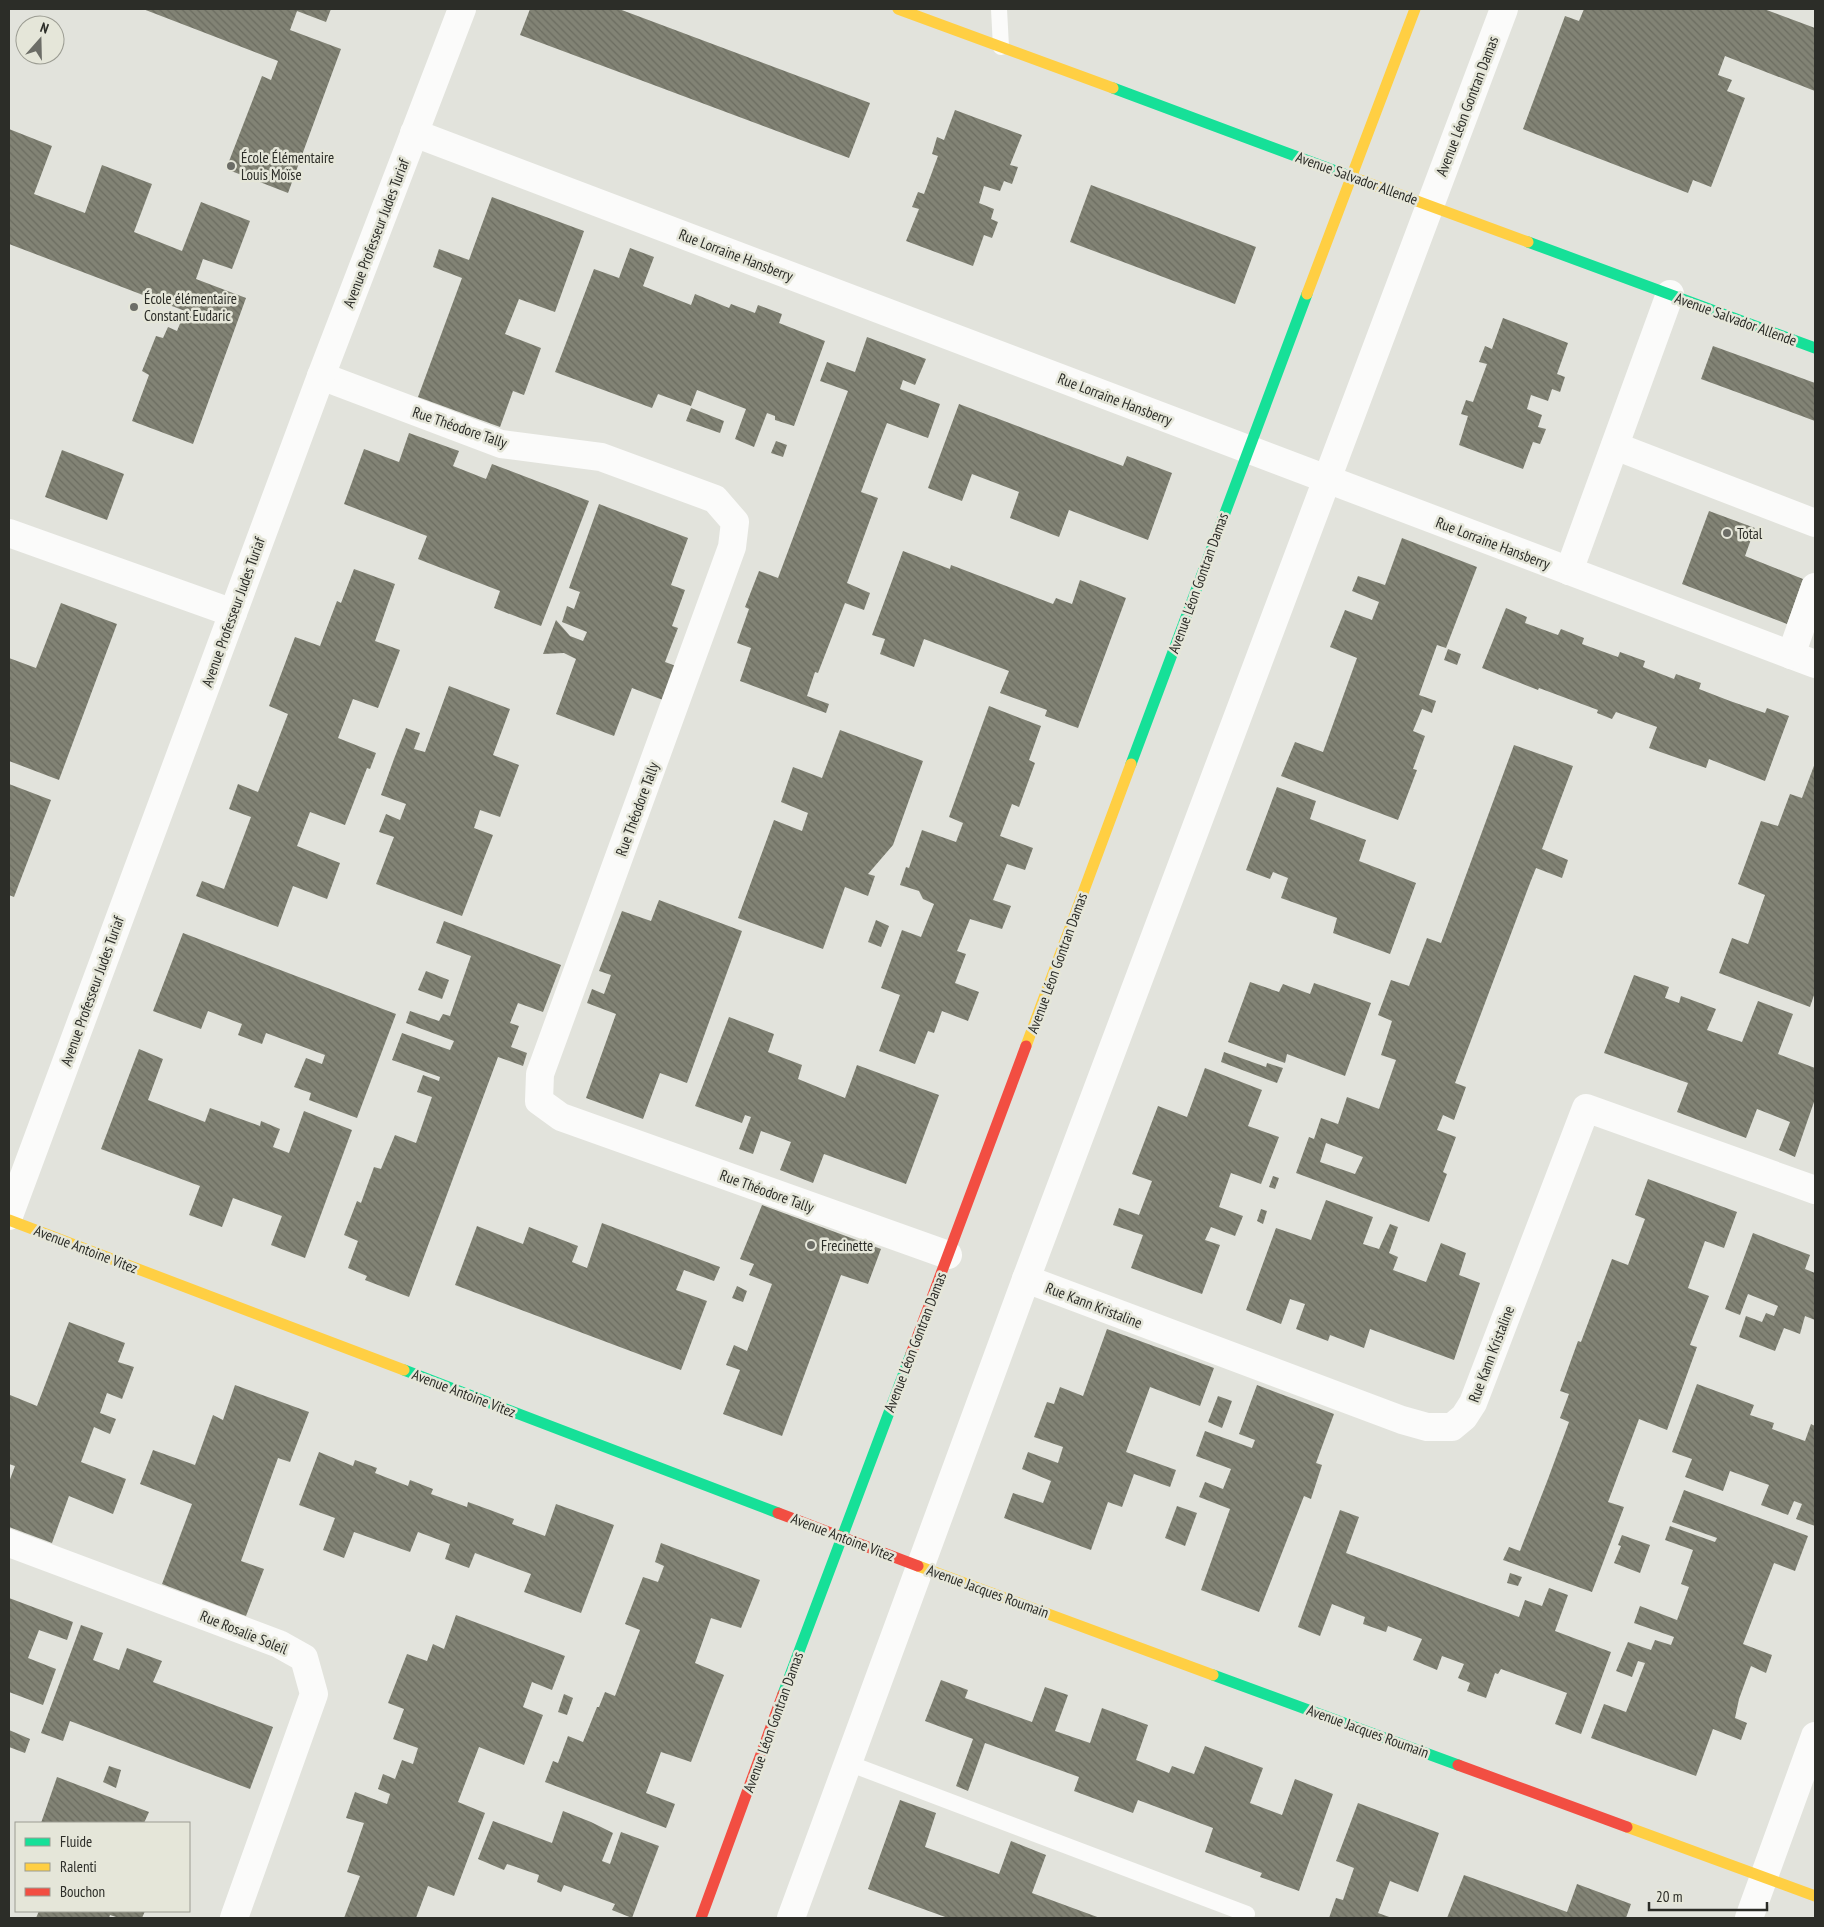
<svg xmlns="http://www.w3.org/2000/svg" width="1824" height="1927" font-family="'PT Sans Narrow',sans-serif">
<defs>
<pattern id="building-back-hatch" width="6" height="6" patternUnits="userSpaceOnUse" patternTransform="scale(1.25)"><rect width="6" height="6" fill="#828375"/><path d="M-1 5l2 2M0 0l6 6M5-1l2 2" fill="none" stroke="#6b6c60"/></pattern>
</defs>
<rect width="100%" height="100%" fill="#e2e3dc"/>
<g fill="url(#building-back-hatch)" fill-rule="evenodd">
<path d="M143,9h188l-5,13 -29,-11 -7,19 51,19 -53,144 -62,-24 36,-93 9,4 7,-19z"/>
<path d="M530,9h89l251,94 -21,55 -329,-123z"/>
<path d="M1584,9h180l51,19v63l-90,-35 -7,19 14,5 -5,11 18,7 -34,89 -18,-7 -5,13 -165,-64 42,-113 14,5z"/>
<path d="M955,110l67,25 -12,30 8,2 -6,17 -8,-3 -4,10 -16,-5 -5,17 15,6 -3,10 7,3 -6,16 -8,-3 -11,31 -67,-25 13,-32 -7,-2 6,-15 6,2 14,-38 -6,-2 5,-17 7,3z"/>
<path d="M9,129l43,17 -18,48 51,19 17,-48 50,19 -18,48 48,19 19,-49 49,19 -18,48 -29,-10 -7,20 50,19 -53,146 -61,-23 17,-46 -7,-4 14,-35 7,2 5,-11 9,4 8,-20 -176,-67z"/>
<path d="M1091,185l165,62 -21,57 -165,-62z"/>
<path d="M492,197l92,34 -29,81 -36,-13 -14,35 36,14 -17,47 -11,-4 -13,36 -82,-30 44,-119 -29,-11 6,-18 30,11z"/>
<path d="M630,248l24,9 -11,29 48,19 4,-11 34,14 2,-4 24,9 3,-8 24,9 -3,9 46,18 -31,85 -19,-6v-4l-8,-3 -13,34 -19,-8 11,-30 -49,-19 -6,16 -33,-12 -6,14 -97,-36 39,-103 25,9z"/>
<path d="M1503,318l65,25 -11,31 8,3 -5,15 -8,-3 -4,12 -17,-6 -4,14 15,6 -4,12 8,2 -6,15 -7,-2 -10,27 -64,-24 9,-29 -7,-2 5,-14 7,2 14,-38 -8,-2 6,-16 7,3z"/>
<path d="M867,337l59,22 -11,26 -12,-5 -3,9 40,15 -12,34 -41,-15 -13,34 -13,35 17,6 -31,85 23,10 -6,17 -19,-7 -27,70 -3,-1 -8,24 22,8 -3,9 -86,-32 11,-33 -14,-5 12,-34 -4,-2 14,-36 19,7 70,-187 -28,-10 7,-19 28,10z"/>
<path d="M1713,346l102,37v38l-114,-42z"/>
<path d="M959,404l164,62 4,-10 45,17 -24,67 -79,-30 -10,27 -49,-19 9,-26 -47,-18 -10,27 -34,-13z"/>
<path d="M691,408l33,13 -4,12 -34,-12z"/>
<path d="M409,433l50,18 -6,15 33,13 6,-15 97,37 -48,125 -47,-18 6,-17 -82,-32 9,-23 -83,-32 20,-55 35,13z"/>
<path d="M776,441l11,4 -4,12 -12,-4z"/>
<path d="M62,450l62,24 -17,46 -62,-23z"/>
<path d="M599,504l89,34 -17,47 14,5 -13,36 6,2 -13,34 11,4 -13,34 -31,-12 -18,48 -58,-22 20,-55 -12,-6 -21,1 13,-34 14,16 13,5 4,-9 -25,-10 5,-16 7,3 6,-17 -11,-4z"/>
<path d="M1709,511l46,17 -10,28 58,23 -16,45 -105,-40z"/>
<path d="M1402,538l75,29 -31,81 -9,-3 -18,50 17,6 -4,12 -10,-4 -9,22 12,5 -12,33 4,1 -19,50 -117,-44 14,-34 28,10 34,-94 -27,-11 15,-37 27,10 7,-18 -27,-11 6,-15 27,9z"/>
<path d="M903,551l47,18 1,-4 102,39 3,-6 16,6 8,-24 46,18 -48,130 -33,-12 2,-6 -47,-17 9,-22 -85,-32 -10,28 -34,-13 5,-15 -13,-4z"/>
<path d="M354,569l41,15 -20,57 25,9 -22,58 -25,-9 -15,39 38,15 -6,16 -3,-1 -22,57 -35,-13 -13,34 43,17 -13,36 -34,-13 -15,41 -82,-31 6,-15 22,8 27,-72 -22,-8 9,-25 20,8 22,-57 8,-21 -19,-8 26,-69 25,9 17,-45 4,2z"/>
<path d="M61,603l56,21 -58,156 -50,-19v-103l27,10z"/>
<path d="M1506,608l21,9 -2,6 33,12 3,-6 23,9 -2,6 36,13 2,-5 25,9 -2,6 31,12 2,-5 25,9 -2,6 31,12 35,12 2,-5 22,8 -24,65 -56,-22 -3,9 -57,-20 8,-21 -41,-15 -4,7 -15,-6 1,-3 -59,-22 -1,2 -56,-22z"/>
<path d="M1448,649l13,5 -4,11 -13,-5z"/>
<path d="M449,686l61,23 -17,46 26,10 -19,52 -20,-7 -6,18 19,7 -31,81 -86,-32 18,-47 -15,-5 7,-18 14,6 6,-16 -25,-9 13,-36 12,-31 14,5 -6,16 11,3z"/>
<path d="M989,706l52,20 -12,34 6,3 -16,44 -7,-3 -12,32 33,12 -8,22 -18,-6 -14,36 18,6 -9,23 -32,-10 -13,32 9,3 -11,29 24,9 -11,29 -26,-10 -8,22 -6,-2 -13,33 -36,-13 21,-56 -19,-7 21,-58 19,7 13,-33 -11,-5 -4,-8 -19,-6 6,-18 3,1 13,-38 34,12 7,-19 -14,-6z"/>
<path d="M840,730l83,31 -30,84 -25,29 7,2 -7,20 -23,-9 -22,62 -85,-31 36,-98 28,11 6,-18 -27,-11 12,-35 29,11z"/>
<path d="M1514,745l59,21 -31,83 26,11 -6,18 -26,-10 -6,15 -75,200 11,4 -12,33 -11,-5 -6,15 19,7 -13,35 4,2 -18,48 -133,-49 13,-36 5,2 7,-21 17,6 9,-27 32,12 17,-49 -15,-5 11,-34 -14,-6 13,-35 18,6 18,-48 14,5zM1326,1143l37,14 -8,17 -35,-12z"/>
<path d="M1815,763v229l-5,15 -91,-34 13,-35 16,6 17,-49 -27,-11 23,-63 17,5 12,-32 12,4z"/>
<path d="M9,784l42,16 -37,97 -5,-2z"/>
<path d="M1277,787l39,14 -6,18 56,21 -7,21 57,22 -26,71 -57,-21 4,-15 -56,-20 7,-20 -15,-6 -3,7 -24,-9z"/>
<path d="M659,900l83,31 -55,152 -27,-10 -17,46 -57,-21 30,-84 -29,-11 5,-14 12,5 7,-19 -12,-4 23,-60 29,10z"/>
<path d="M876,920l13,6 -8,21 -13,-5z"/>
<path d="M444,921l117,44 -18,47 -25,-9 -8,20 9,3 -8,21 16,6 -4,13 -25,-9 -89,240 -44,-17 2,-4 -19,-8 10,-27 -14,-6 13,-34 4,2 13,-36 7,2 14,-34 21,8 16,-46 -15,-5 6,-17 16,6 1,-4 -48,-17 10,-27 48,17 4,-9 -48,-18 4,-12 29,10 4,-7 7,2 21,-60 -35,-13z"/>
<path d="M183,933l213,81 -39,104 -48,-18 2,-7 -17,-6 12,-29 16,6 3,-9 -59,-22 -4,11 -24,-9 4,-11 -34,-13 -7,18 -48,-18z"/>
<path d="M426,971l23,9 -7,19 -24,-9z"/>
<path d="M1634,975l35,12 -4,11 14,5 2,-7 35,13 -9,21 35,12 16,-41 35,13 -15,40 37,14v31l-20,58 -16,-7 11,-28 -33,-13 -11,29 -69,-26 11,-29 -84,-30z"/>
<path d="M1250,982l29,10 4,-8 27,10 4,-11 57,20 -26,73 -58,-22 -2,9 -57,-21z"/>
<path d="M729,1017l45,17 -6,18 34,13 -4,14 47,19 12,-33 82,30 -33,89 -82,-30 -11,29 -33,-13 11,-28 -30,-11 -8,23 -14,-5 12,-32 -6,-2 -3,8 -47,-17z"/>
<path d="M139,1049l24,10 -15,41 57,22 5,-14 50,18 1,-5 19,8 -7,18 16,6 15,-42 48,19 -47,128 -34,-13 11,-29 -49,-18 -11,29 -33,-12 11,-29 -99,-37z"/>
<path d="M1224,1052l42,15 1,-4 16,5 -6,15 -56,-21z"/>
<path d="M1205,1068l57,22 -14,36 31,11 -18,47 -30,-11 -12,34 24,9 -8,20 -24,-9 -6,13 15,5 -18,49 -71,-26 12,-33 -30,-10 6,-17 20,7 13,-34 -20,-7 26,-68 29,11z"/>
<path d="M1273,1176l6,2 -4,11 -6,-2z"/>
<path d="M1648,1179l89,33 -13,36 -19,-7 -17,47 21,8 -19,49 7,2 -30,83 -28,-11 -31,83 16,5 -32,85 -89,-32 6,-13 11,4 28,-72 21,-57 -9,-4 9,-24 -9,-3 18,-50 3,1 31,-83 16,6 17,-46 -10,-4z"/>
<path d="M1326,1200l47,17 -10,27 16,5 11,-25 8,3 -9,26 9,4 -5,13 33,12 15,-39 25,10 -7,22 21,8 -26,77 -84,-31 -6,19 -34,-13 -2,6 -32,-12 9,-25 -15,-5 -9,25 -35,-14 30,-82 35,12z"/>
<path d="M762,1205l119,44 -13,35 -27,-9 -59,161 -59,-22 17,-44 -14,-5 8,-20 13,6 25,-67 -23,-9 5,-11 -14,-5z"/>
<path d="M1261,1209l6,2 -4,13 -6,-3z"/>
<path d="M602,1223l118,44 -6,14 -30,-11 -8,20 31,11 -26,69 -226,-85 22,-59 46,18 6,-17 49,19 -6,16 15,6z"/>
<path d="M1753,1233l57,22 -5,14 10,4v47l-10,-4 -5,18 -16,-6 -9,23 -36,-14 7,-21 16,6 4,-9 8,3 4,-10 -30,-12 -8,21 -15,-6z"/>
<path d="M737,1286l10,5 -4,11 -11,-4z"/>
<path d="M69,1322l56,21 -7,19 16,5 -12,32 -15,-6 -7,20 16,6 -6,15 -16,-7 -13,35 45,17 -13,35 -44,-18 -17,47 -43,-16v-45l6,-16 -6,-2v-66l1,-3 27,11z"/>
<path d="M1107,1329l107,39 -14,38 -50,-19 -24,65 50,18 -6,17 -36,-13 -12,33 -14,-5 -17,48 -87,-32 9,-25 30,10 8,-22 -29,-12 6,-17 30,11 5,-16 -29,-10 13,-35 7,2 6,-17 23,9z"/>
<path d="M1697,1384l57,21 -4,10 24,8 -2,6 33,12 6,-17 4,2v100l-19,-7 6,-15 -8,-3 -6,14 -27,-10 8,-20 -39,-14 -7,20 -38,-14 7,-18 -20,-7z"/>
<path d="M235,1385l74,27 -19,50 -12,-4 -37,103 23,8 -18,47 -84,-32 30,-80 -52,-20 13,-34 42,15 18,-50 10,5z"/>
<path d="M1257,1385l77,29 -18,49 6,2 -11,34 -7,-3 -45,116 -58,-22 29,-81 -31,-12 6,-15 18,7 8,-20 -35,-13 9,-25 47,17 3,-8 -16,-6z"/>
<path d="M1218,1396l14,5 -10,27 -14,-6z"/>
<path d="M319,1452l34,14 2,-6 22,8 -2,5 33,13 2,-6 23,9 -2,5 36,13 1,-5 22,8 24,9 -2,5 33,12 11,-32 58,21 -33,88 -57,-21 7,-18 -56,-21 -6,15 -24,-9 5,-15 -32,-12 -8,20 -56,-20 -10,26 -21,-8 12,-32 -36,-13z"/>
<path d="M1684,1490l124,46 -13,35 -21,-8 -31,81 29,11 -6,18 -15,-7 -12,33 -4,19 12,5 -6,17 -28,-11 -17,47 -105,-38 13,-34 22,8 19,-49 -7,-2 -6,16 -16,-6 12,-29 23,8 4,-10 16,5 3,-8 -40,-14 6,-17 37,14 12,-33 -8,-3 12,-34 -28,-10 5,-14 45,16 2,-4 -45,-16z"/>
<path d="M1177,1506l20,7 -12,33 -20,-8z"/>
<path d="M1340,1510l19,7 -13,36 94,35 79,29 6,-17 17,6 7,-18 19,7 -13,36 56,21 -30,82 -26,-10 12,-31 -66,-24 -3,5 -3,-1 -9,25 -19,-7 3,-8 -12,-5 6,-14 -22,-8 -5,14 -24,-10 9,-21 -34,-13 -2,6 -23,-8 2,-7 -33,-13 -12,32 -22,-9z"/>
<path d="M1622,1535l28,10 -10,28 -26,-10 7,-17 -3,-1z"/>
<path d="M661,1543l99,37 -19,48 -30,-10 -16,45 29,12 -9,23 -24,64 -30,-10 -15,41 29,11 -9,24 -121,-46 8,-21 5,2 10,-27 15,6 14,-35h2l6,-15 10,4 25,-66 -15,-6 18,-47 15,5 6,-16 -9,-4z"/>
<path d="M1510,1573l12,4 -4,9 -11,-3z"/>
<path d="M9,1598l64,24 -6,18 -28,-10 -11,28 28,11 -13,36 -34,-13z"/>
<path d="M456,1615l109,41 -13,34 -20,-8 -9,25 20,8 -19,50 -45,-18 -21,55 27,11 -31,83 -26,-10 -12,32h-72l16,-42 -13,-4 17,-49 -18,-5 9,-26 32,12 3,-10 -12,-5 5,-15 12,5 7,-19 11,4 5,-16 -25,-9 11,-30 -16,-6 19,-49 20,7 6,-17 11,5z"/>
<path d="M81,1625l22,8 -10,27 26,10 8,-22 35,13 -9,21 120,45 -23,62 -180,-68 -7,20 -22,-8z"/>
<path d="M941,1680l27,10 -3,8 67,24 13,-35 23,8 -13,36 35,12 12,-35 46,17 -12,35 33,13 3,-7 22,8 11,-28 58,22 -13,35 32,12 13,-36 38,15 -34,97 -39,-14 2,-4 -57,-21 8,-24 -75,-28 -5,13 -59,-22 5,-14 -94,-34 -17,48 -12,-5 17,-47 -48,-18z"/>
<path d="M564,1694l9,4 -6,17 -9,-3z"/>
<path d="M9,1730l21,9 -5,14 -16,-6z"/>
<path d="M109,1766l12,4 -5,18 -13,-6z"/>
<path d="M57,1777l92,35 -5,11h-103z"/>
<path d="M900,1800l36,13 -11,34 74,27 12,-33 35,14 -14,38 68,25h-152l-80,-29z"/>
<path d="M1358,1803l81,30 -21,59 -28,-11 -12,32 14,5h-63l7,-20 7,2 11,-32 -18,-7z"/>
<path d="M563,1811l28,11 22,11 -11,28 8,3 11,-32 38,14 -27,72 -20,-8 3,-6 -51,-19 -3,7 -24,-10 2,-7 -32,-11 -3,6 -26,-11 15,-38 59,22z"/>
<path d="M1464,1875l103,37 10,-28 54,20 -5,14h-179z"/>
<path d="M39,1911h106l-3,7h-23l-9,-3 -1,3h-73z"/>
</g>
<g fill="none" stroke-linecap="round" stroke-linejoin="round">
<g stroke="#fbfbfa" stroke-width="16">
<path d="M999,9l2,38"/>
<path d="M848,1763l399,151 -2,4"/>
</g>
<g stroke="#fbfbfa" stroke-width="28">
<path d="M414,133c467,178 934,355 1401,531"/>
<path d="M321,376l180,68 100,13 114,42 20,23 -3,25 -192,527 -1,27 22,16 387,138"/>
<path d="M1615,446l200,77"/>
<path d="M9,533l224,80"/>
<path d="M1569,571l101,-277"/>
<path d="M1791,655l24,-68"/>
<path d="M9,1216l312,-840 141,-367"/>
<path d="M1026,1279l376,141 25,7h25l12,-10 9,-14 113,-295 229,82"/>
<path d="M9,1543l270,101 25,14 10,36 -80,224"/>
<path d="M791,1918l235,-639 478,-1270"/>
<path d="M1749,1918l66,-182"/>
</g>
<g stroke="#16e098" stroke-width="11">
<path d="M1113,88l236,88"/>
<path d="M1528,242l287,106"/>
<path d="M1131,764l176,-470"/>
<path d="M404,1370l374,143"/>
<path d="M1213,1675l245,90"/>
<path d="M783,1694l128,-340"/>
</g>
<g stroke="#ffcf43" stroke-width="11">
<path d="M898,9l215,79"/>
<path d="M1349,176l179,66"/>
<path d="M1307,294l108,-285"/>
<path d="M1026,1046l105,-282"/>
<path d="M9,1220l395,150"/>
<path d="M918,1566l295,109"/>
<path d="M1627,1827l188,69"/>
</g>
<g stroke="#f24e42" stroke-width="11">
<path d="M911,1354l115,-308"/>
<path d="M778,1513l140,53"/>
<path d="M1458,1765l169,62"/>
<path d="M701,1918l82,-224"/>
</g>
</g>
<g fill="#6c6d67" stroke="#e5e6d9" stroke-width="2">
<circle cx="231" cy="166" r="5"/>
<circle cx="134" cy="307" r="5"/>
<circle cx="1727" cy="533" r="5"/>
<circle cx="811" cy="1245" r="5"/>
</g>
<g text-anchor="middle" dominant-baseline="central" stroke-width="5" stroke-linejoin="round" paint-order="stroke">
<g font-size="15" fill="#2c2d28" stroke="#e5e6d9">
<text transform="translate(1467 106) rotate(-69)">Avenue Léon Gontran Damas</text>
<text transform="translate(1357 178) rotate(20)">Avenue Salvador Allende</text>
<text transform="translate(376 233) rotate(-69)">Avenue Professeur Judes Turiaf</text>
<text transform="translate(736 255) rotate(21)">Rue Lorraine Hansberry</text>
<text transform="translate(1736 319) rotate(20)">Avenue Salvador Allende</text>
<text transform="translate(1115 399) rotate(21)">Rue Lorraine Hansberry</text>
<text transform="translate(460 427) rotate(19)">Rue Théodore Tally</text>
<text transform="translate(1493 543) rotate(21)">Rue Lorraine Hansberry</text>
<text transform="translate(1198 583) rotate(-70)">Avenue Léon Gontran Damas</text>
<text transform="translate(233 612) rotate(-70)">Avenue Professeur Judes Turiaf</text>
<text transform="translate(637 809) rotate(-70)">Rue Théodore Tally</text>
<text transform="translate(1057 963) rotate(-70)">Avenue Léon Gontran Damas</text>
<text transform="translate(92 991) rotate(-70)">Avenue Professeur Judes Turiaf</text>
<text transform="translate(767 1191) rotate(20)">Rue Théodore Tally</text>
<text transform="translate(86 1249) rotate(21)">Avenue Antoine Vitez</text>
<text transform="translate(1094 1305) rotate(21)">Rue Kann Kristaline</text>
<text transform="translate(915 1342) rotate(-69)">Avenue Léon Gontran Damas</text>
<text transform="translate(1491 1354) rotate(-69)">Rue Kann Kristaline</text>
<text transform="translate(464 1393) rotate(21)">Avenue Antoine Vitez</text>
<text transform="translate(843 1537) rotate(21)">Avenue Antoine Vitez</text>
<text transform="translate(988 1591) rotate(20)">Avenue Jacques Roumain</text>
<text transform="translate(244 1632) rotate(22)">Rue Rosalie Soleil</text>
<text transform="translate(773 1722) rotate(-70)">Avenue Léon Gontran Damas</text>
<text transform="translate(1368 1731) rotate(20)">Avenue Jacques Roumain</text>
</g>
<g font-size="15" fill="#2c2d28" stroke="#e5e6d9" text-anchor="start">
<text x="241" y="157">École Élémentaire<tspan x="241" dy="17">Louis Moïse</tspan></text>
<text x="144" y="298">École élémentaire<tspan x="144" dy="17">Constant Eudaric</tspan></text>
<text x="1737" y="533">Total</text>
<text x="821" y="1245">Frecinette</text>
</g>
</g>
<rect width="1824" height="1927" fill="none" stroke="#2c2d28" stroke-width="20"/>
<rect x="15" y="1822" width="175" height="90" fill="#e5e6d9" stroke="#9b9c92"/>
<rect x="25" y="1838" width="25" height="8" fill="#16e098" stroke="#9b9c92"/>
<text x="60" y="1847" font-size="15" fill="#2c2d28">Fluide</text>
<rect x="25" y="1863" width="25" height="8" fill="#ffcf43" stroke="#9b9c92"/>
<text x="60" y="1872" font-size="15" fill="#2c2d28">Ralenti</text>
<rect x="25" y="1888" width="25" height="8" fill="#f24e42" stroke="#9b9c92"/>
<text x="60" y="1897" font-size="15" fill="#2c2d28">Bouchon</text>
<g transform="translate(40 40) rotate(20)"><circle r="24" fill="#e5e6d9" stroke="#9b9c92"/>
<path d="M0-4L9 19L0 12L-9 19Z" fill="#6c6d67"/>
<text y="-8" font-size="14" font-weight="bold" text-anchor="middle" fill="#2c2d28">N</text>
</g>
<path d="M1649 1902v8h118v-8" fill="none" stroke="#2c2d28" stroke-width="2.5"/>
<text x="1656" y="1902" font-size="15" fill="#2c2d28" stroke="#e5e6d9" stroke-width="4" paint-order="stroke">20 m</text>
</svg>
